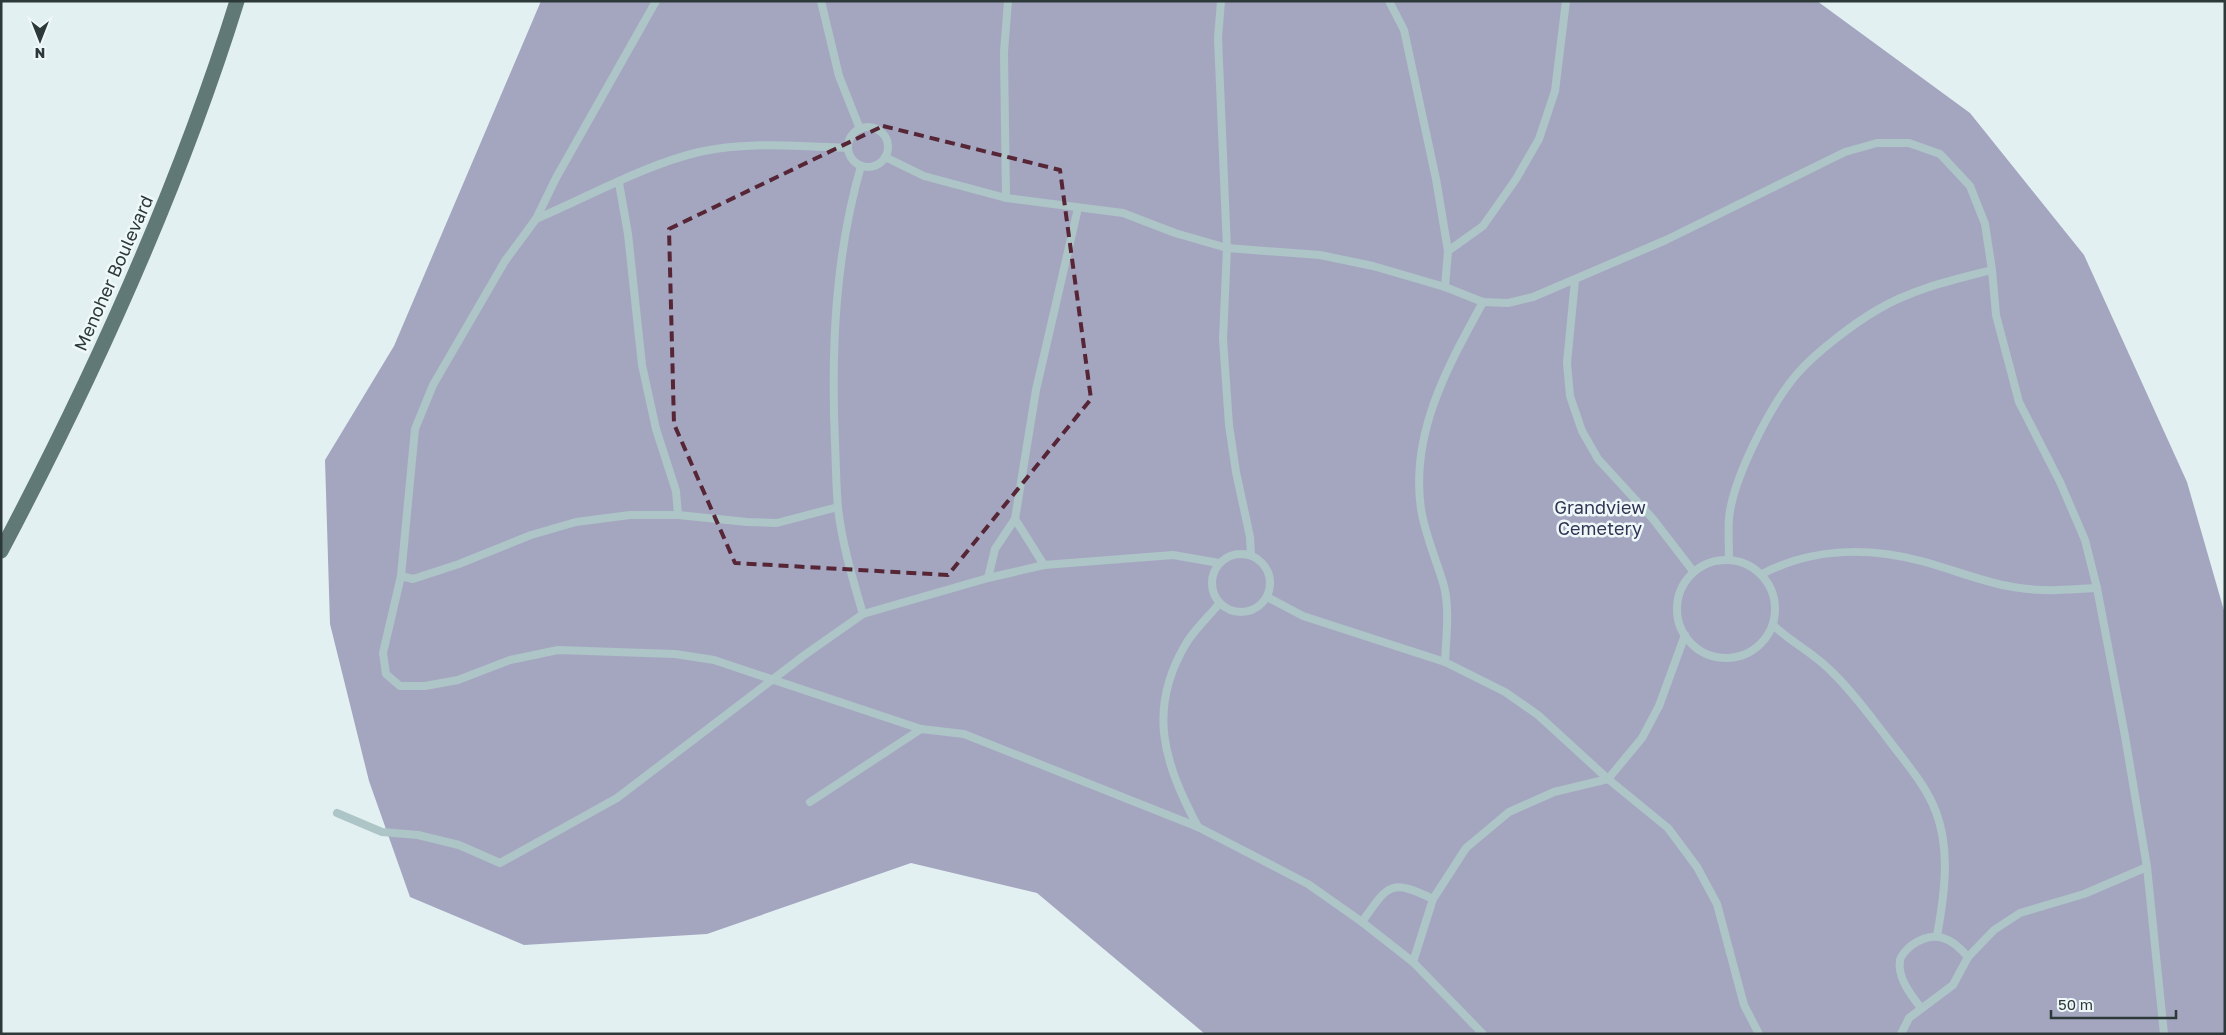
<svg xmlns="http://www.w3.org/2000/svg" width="2226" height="1035" font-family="'Golos Text',sans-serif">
<rect width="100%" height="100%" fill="#e3f0f2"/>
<path fill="#a4a6c0" d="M541,1h1276l153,112 114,142 103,227 38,132v420h-1020l-168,-141 -126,-30 -204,71 -183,11 -114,-48 -41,-116 -39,-157 -5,-164 69,-114z"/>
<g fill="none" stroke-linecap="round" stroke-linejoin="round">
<g stroke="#adc5c6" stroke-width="8">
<path d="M656,1l-100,177 -20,41 -31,42 -72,124 -18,44 -14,147 -18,77 3,21 14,12h25l33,-6 52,-20 48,-10 117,4 39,6 207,69 43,5 234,93 110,57 54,38 51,40 70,72"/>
<path d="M821,1l18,75 21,53"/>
<path d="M1221,1l-3,37 9,210 -4,91 6,86 7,47 14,65 1,18"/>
<path d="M1389,1l15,29 32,149 12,72 -3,36"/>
<circle cx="868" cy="147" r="20"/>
<path d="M885,157l39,19 82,22 117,15 52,20 52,15 93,7 53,11 72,21 38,15 25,1 25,-6 133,-57 179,-88 32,-9h32l31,11 30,32 15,38 7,46 4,45 23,87 41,80 25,58 12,48 28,148 22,131 17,167"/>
<path d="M861,166c-26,90 -30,184 -26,277 1,21 1,43 3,65 4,36 15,72 25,106"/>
<path d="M619,183l9,51 14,131 14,64 20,62 2,24"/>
<path d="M1006,198l-2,-146 4,-51"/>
<path d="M536,219c52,-22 108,-54 163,-67 47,-11 101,-6 149,-4"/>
<path d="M1448,251l35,-25 33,-47 23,-40 16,-48 11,-90"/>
<path d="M1575,280l-8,83 3,33 12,35 16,28 55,60 40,52"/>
<path d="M1015,519l29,46"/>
<circle cx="1241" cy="583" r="29"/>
<path d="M1729,560c0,-14 -1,-29 0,-42 4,-40 42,-114 68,-144 18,-21 56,-50 80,-64 35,-21 76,-30 115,-40"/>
<circle cx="1726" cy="609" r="49"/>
<path d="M1762,574c50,-26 106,-27 159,-13 31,8 61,21 92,26 28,5 55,3 84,1"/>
<path d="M401,576l12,3 46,-15 72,-29 45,-13 54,-7h48l69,7 30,1 61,-16"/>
<path d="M988,578l7,-29 20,-30 21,-129 42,-182"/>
<path d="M1267,597l36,19 142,46 60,30 33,23 70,64 60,49 29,39 20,37 27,101 15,29"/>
<path d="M1773,625c19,18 41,28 59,47 21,20 38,44 56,67 17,23 38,46 48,73 15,39 8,85 1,124"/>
<path d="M1445,662c1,-24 5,-52 -1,-76 -7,-25 -19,-51 -23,-77 -11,-76 27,-143 62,-207"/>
<path d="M810,802l111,-73"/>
<path d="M337,813l45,19 36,3 41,10 41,18 117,-65 189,-144 57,-40 125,-36 56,-13 129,-10 46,8"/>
<path d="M1198,827c-34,-64 -52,-118 -11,-185 9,-14 22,-26 32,-38"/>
<path d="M1362,922c26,-37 28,-44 71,-23"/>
<path d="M1413,962l20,-63 33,-51 43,-36 45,-20 54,-13 34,-41 17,-32 26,-71"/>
<path d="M1921,1008c-10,-13 -24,-30 -21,-48 1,-5 8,-12 12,-15 23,-16 40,-7 56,12"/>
<path d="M1901,1034l8,-16 44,-33 15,-28 26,-27 26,-17 64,-19 63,-27"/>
</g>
<path stroke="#607977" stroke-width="15" d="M1,551c93,-176 177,-360 236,-550"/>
</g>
<path fill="none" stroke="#562637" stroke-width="4" stroke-dasharray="10 6" stroke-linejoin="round" d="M883,126l177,44 31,229 -143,176 -213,-12 -61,-139 -5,-195z"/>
<g text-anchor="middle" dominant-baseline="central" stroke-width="5" stroke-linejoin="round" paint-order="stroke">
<g font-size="18" fill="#2d3938" stroke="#eff8f9">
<text transform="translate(113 273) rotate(-66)">Menoher Boulevard</text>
</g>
<g font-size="18" fill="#333555" stroke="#eff8f9">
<text x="1600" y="507">Grandview<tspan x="1600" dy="21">Cemetery</tspan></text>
</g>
</g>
<rect width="2226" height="1035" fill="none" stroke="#2d3938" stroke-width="5"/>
<g transform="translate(40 40) rotate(180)" stroke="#eff8f9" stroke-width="4" paint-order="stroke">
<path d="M0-4L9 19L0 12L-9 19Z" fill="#2d3938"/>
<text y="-8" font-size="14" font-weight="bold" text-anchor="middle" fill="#2d3938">N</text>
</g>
<path d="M2051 1010v8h125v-8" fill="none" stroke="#2d3938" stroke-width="2.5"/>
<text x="2058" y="1010" font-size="15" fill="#2d3938" stroke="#eff8f9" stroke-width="4" paint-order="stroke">50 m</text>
</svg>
